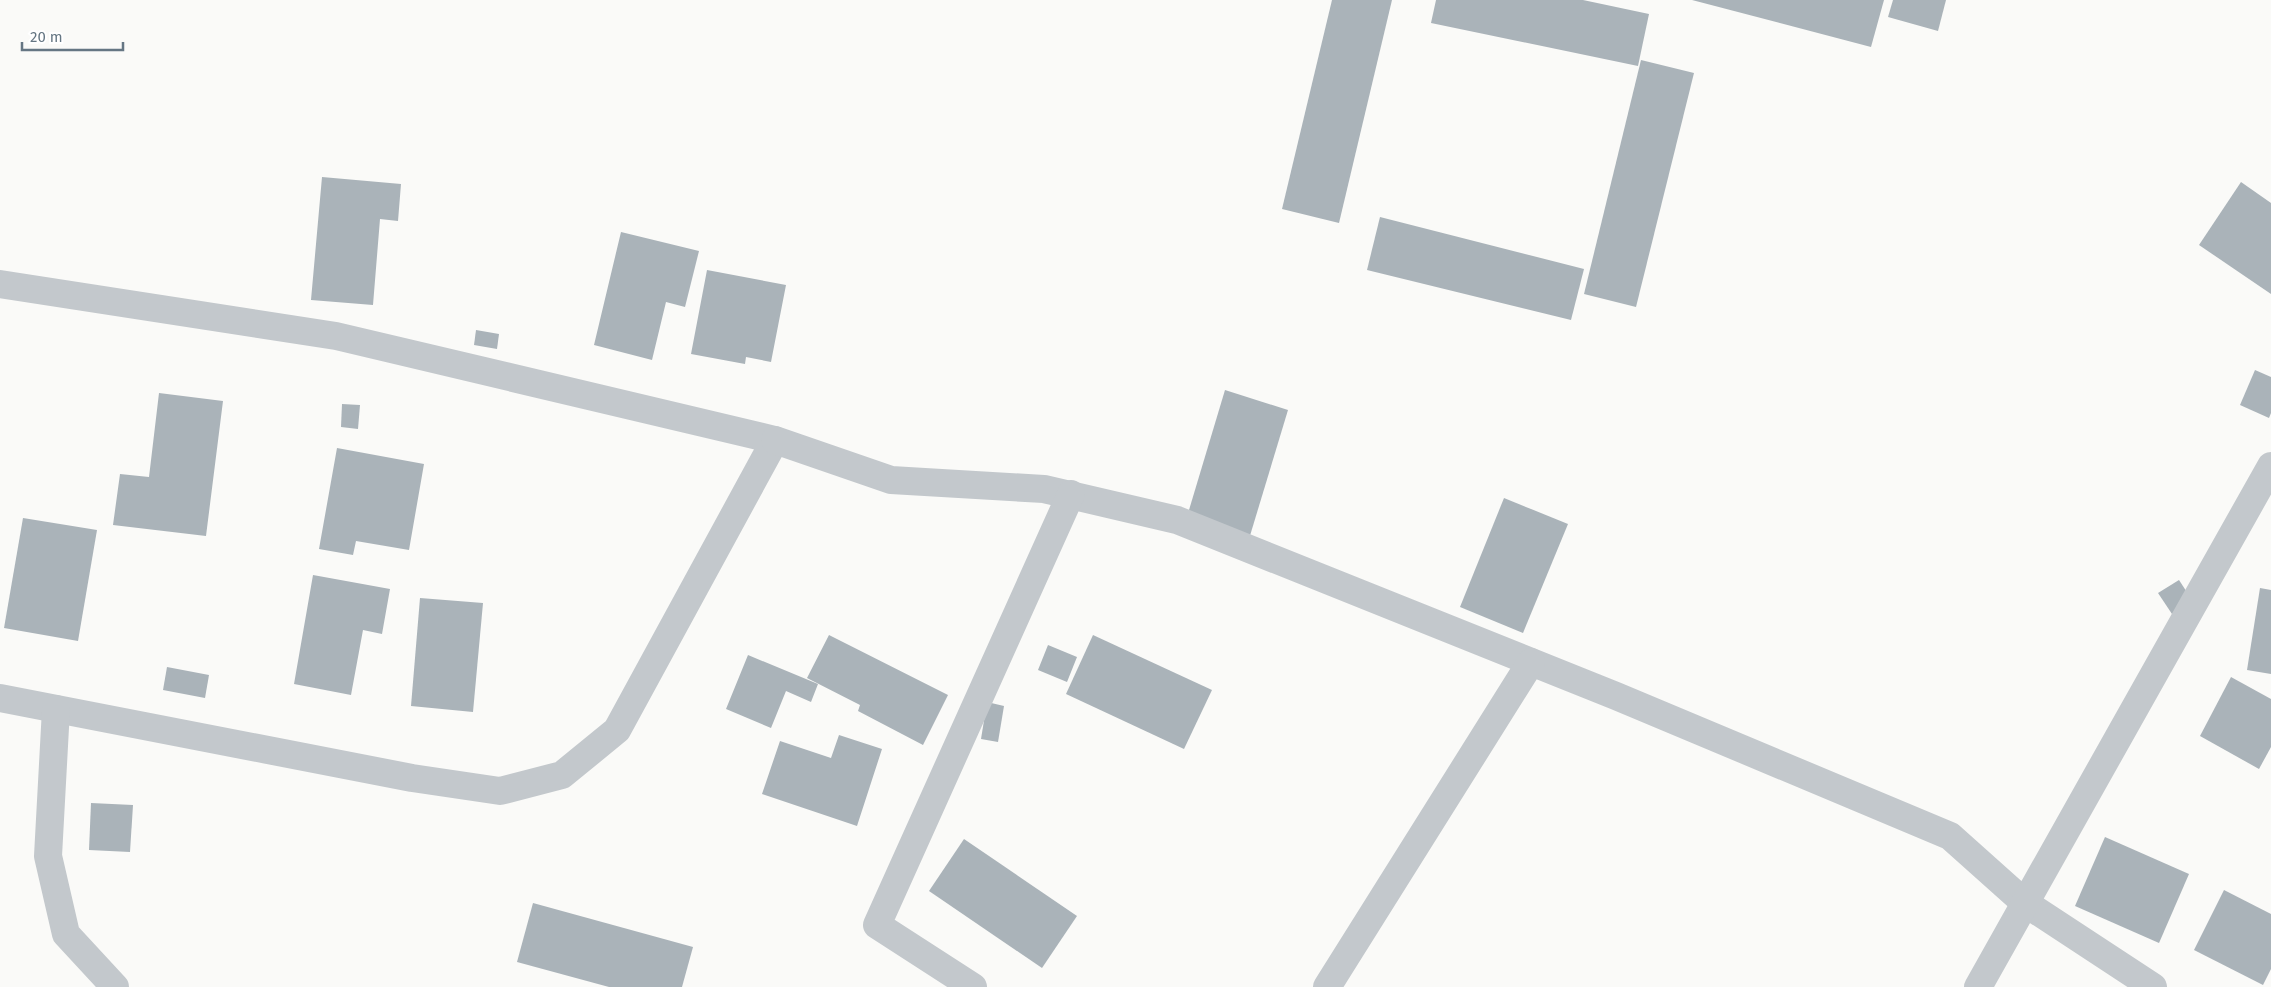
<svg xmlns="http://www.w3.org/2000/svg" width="2271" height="987" font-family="'Fira Sans',sans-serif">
<rect width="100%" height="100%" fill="#fafaf8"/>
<g fill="#aab3b9">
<path d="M1332,0h60l-53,223 -57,-14z"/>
<path d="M1436,0h147l66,14 -11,52 -207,-43z"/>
<path d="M1692,0h192l-13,47z"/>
<path d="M1893,0h53l-8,31 -50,-14z"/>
<path d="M1641,60l53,13 -58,234 -52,-13z"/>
<path d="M322,177l79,7 -3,37 -18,-2 -7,86 -62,-5z"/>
<path d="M2241,182l30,21v91l-72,-49z"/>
<path d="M1380,217l204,52 -13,51 -204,-50z"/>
<path d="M621,232l78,19 -14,56 -19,-5 -14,58 -58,-15z"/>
<path d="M707,270l79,15 -15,77 -25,-5 -1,7 -54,-10z"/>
<path d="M476,330l23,4 -2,15 -23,-4z"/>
<path d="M2255,370l16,7v36l-2,5 -29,-13z"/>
<path d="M1225,390l63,20 -39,129 -63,-19z"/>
<path d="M159,393l64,8 -17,135 -93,-11 7,-51 29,3z"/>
<path d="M342,404l18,1 -2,24 -17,-2z"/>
<path d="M337,448l87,16 -15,86 -53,-9 -3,14 -34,-6z"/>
<path d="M1504,498l64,26 -45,109 -63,-26z"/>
<path d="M23,518l74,12 -19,111 -74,-13z"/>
<path d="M313,575l77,14 -8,45 -19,-4 -12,65 -57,-11z"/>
<path d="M2179,580l13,20 -20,14 -14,-21z"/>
<path d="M2260,588l11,2v84l-24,-4z"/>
<path d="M420,598l63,5 -10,109 -62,-6z"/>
<path d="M829,635l119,60 -25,50 -65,-34 2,-6 -53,-27z"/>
<path d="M1093,635l119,55 -28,59 -118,-55z"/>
<path d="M1048,645l29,12 -10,25 -29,-12z"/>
<path d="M748,655l70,29 -7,18 -25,-11 -15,37 -45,-19z"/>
<path d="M167,667l42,8 -4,23 -42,-8z"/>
<path d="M2231,677l40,22v48l-12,22 -59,-33z"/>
<path d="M987,702l17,4 -6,36 -17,-3z"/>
<path d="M839,735l43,14 -25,77 -95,-32 18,-53 51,17z"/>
<path d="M91,803l42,2 -3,47 -41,-2z"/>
<path d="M2105,837l84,37 -30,69 -84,-37z"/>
<path d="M964,839l113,77 -35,52 -113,-77z"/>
<path d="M2224,890l47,24v55l-8,16 -69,-35z"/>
<path d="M533,903l160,44 -11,40h-73l-92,-25z"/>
</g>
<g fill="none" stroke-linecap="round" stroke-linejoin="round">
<g stroke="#c3c8cc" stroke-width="28">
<path d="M0,284l336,52 439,104 -158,290 -55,45 -62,16 -88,-13 -412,-80"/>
<path d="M775,440l116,40 153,9 133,31 439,176 334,140 75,67 128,84"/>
<path d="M56,709l-8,147 18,78 49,53"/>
<path d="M973,987l-96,-62 194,-431"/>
<path d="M1327,987l204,-325"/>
<path d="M1978,987l293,-521"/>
</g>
</g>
<path d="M22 42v8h101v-8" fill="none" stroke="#657683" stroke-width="2.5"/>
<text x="30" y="42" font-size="15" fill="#657683" stroke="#ffffff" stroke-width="4" paint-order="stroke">20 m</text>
</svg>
